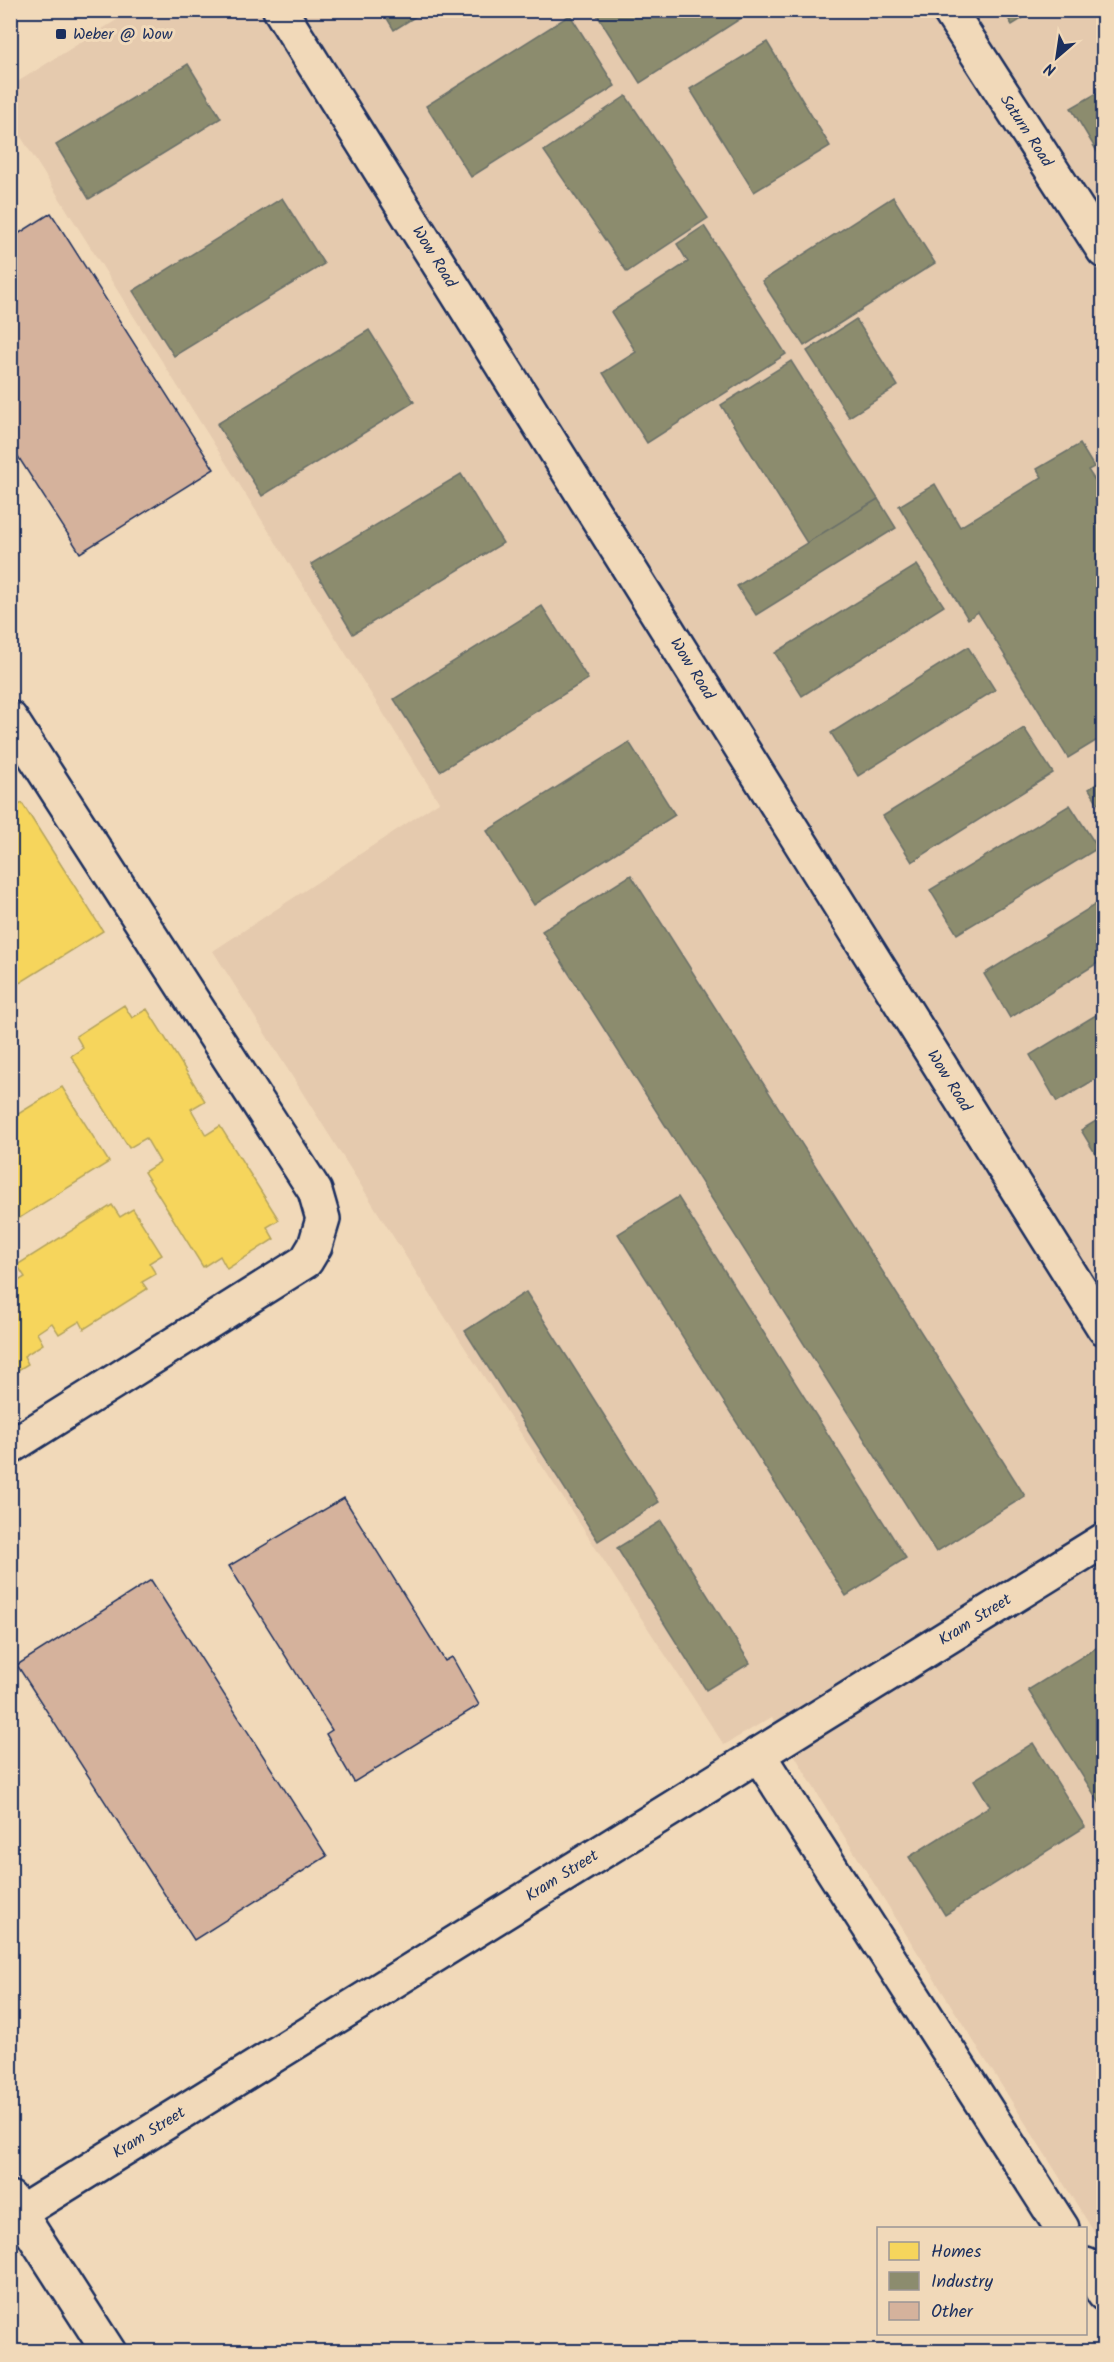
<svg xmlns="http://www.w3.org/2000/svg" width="1114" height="2362" font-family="Kalam,sans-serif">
<rect width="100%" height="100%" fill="#f1d9b9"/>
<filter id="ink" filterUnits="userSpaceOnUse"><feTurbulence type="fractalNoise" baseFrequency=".0167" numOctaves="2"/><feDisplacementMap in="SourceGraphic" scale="12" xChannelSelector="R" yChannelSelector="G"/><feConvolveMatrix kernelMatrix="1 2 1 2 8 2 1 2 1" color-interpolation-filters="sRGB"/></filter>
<g filter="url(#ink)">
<path fill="#e5caae" d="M131,11h972v2235l-283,-448 -48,-81 -48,28 -309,-474 -202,-320 226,-149 -428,-681v-35z"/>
<g fill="#f6d55c" stroke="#b4a35d" stroke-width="1.5">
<path d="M22,803l81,128 -85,53 -8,-11v-163z"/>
<path d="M124,1005l8,13 15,-9 58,92 -14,8 15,26 14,-9 59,94 -12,7 7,12 -47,30 -7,-13 -17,11 -59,-95 16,-10 -14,-24 -17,10 -58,-92 12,-8 -7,-12z"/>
<path d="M62,1087l47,75 -99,62v-105z"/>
<path d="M112,1205l8,12 13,-8 29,46 -13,8 7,11 -14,8 5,7 -63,40 -4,-8 -21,13 -7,-11 -15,10 6,11 -19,12 4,8 -18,11v-89l15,-9 -8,-12z"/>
</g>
<g fill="#8c8c6e" stroke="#6a7069" stroke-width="1.5">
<path d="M382,10h44l-32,20z"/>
<path d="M594,10h160l-114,73z"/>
<path d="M1003,10h33l-24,15z"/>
<path d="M570,15l45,71 -144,91 -45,-71z"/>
<path d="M767,42l63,104 -76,46 -64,-103z"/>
<path d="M188,64l33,54 -132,81 -33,-54z"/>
<path d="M1104,89v74l-33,-55z"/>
<path d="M626,96l82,122 -81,54 -83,-121z"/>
<path d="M893,197l42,66 -131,83 -42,-65z"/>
<path d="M282,198l42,66 -150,92 -41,-65z"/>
<path d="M704,226l82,128 -139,89 -44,-70 33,-21 -25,-40 77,-50 -11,-18z"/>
<path d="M856,319l42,67 -49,31 -42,-66z"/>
<path d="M369,330l45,72 -152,94 -45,-72z"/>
<path d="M791,361l87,138 -71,44 -86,-138z"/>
<path d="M1080,444l14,23 -6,3 16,24v242l-36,22 -90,-146 -10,7 -69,-113 36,-22 25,43 82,-50 -5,-8z"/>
<path d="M461,474l42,69 -150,91 -42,-70z"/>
<path d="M878,499l18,29 -140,87 -19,-29z"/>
<path d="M917,565l27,41 -142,90 -27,-43z"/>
<path d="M542,606l46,73 -148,92 -46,-72z"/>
<path d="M968,647l27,43 -137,86 -27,-43z"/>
<path d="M1024,728l29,45 -141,89 -29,-46z"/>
<path d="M629,742l46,73 -141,90 -47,-74z"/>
<path d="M1104,779v34l-15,-24z"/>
<path d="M1070,805l28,43 -141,86 -27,-44z"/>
<path d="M631,875l394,621 -89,56 -394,-621z"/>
<path d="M1104,899v60l-94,59 -26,-44z"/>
<path d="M1104,1010v64l-47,28 -27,-47z"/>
<path d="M1104,1116v52l-23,-38z"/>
<path d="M678,1197l228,361 -60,38 -228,-362z"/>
<path d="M526,1292l133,210 -61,39 -133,-210z"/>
<path d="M661,1521l89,142 -44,27 -89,-142z"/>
<path d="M1104,1643v167l-76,-120z"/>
<path d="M1033,1743l52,84 -140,88 -36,-58 81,-51 -16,-26z"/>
</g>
<g fill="#d5b29c" stroke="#1b2f5e" stroke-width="1.5">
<path d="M51,213l163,256 -134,84 -70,-109v-205z"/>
<path d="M344,1498l101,163 7,-4 27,48 -125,77 -28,-48 6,-4 -103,-164z"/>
<path d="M151,1580l176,276 -133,84 -177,-275z"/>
</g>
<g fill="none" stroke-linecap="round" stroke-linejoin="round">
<g stroke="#1b2f5e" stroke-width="38">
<g id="minor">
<path d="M280,10l824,1318"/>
<path d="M949,10l155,241"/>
<path d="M10,718l305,473 8,28 -8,27 -9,15 -296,186"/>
<path d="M758,1754l304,474"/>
<path d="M10,2198l99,154"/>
<path d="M20,2213l1084,-673"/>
<path d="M1086,2265l18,29"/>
</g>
</g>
<use href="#minor" stroke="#f1d9b9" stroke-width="33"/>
</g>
</g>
<rect fill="#1b2f5e" stroke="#f1d9b9" stroke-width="2" x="55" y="28" width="12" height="12" rx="3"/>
<g text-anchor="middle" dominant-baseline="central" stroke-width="6" stroke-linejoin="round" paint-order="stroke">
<g font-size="16" fill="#1b2f5e" stroke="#f1d9b9" text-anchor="start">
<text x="73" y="34">Weber @ Wow</text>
</g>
<g font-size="16" fill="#1b2f5e" stroke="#f1d9b9">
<text transform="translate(1026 131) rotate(57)">Saturn Road</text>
<text transform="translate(434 257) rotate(58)">Wow Road</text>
<text transform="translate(692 669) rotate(58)">Wow Road</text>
<text transform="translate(949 1081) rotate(58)">Wow Road</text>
<text transform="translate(975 1620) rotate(-32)">Kram Street</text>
<text transform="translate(562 1876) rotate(-32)">Kram Street</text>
<text transform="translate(149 2133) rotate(-32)">Kram Street</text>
</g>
</g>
<rect width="1114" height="2362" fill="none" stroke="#f1d9b9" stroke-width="36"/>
<rect x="18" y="18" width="1078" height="2326" fill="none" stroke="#1b2f5e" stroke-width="2" filter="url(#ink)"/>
<rect x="877" y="2227" width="210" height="108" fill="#f1d9b9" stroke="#9b9595" stroke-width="1.5"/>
<rect x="889" y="2242" width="30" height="18" fill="#f6d55c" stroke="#9b9595" stroke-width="1.5"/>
<text x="931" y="2257" font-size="18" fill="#1b2f5e">Homes</text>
<rect x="889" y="2272" width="30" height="18" fill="#8c8c6e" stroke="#9b9595" stroke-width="1.5"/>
<text x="931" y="2287" font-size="18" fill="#1b2f5e">Industry</text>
<rect x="889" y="2302" width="30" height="18" fill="#d5b29c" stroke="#9b9595" stroke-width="1.5"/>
<text x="931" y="2317" font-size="18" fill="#1b2f5e">Other</text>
<g transform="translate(1057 57) rotate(209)" stroke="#f1d9b9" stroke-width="4.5" paint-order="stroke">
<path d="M0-4.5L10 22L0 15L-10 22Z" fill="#1b2f5e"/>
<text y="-9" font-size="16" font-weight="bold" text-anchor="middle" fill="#1b2f5e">N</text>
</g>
</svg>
